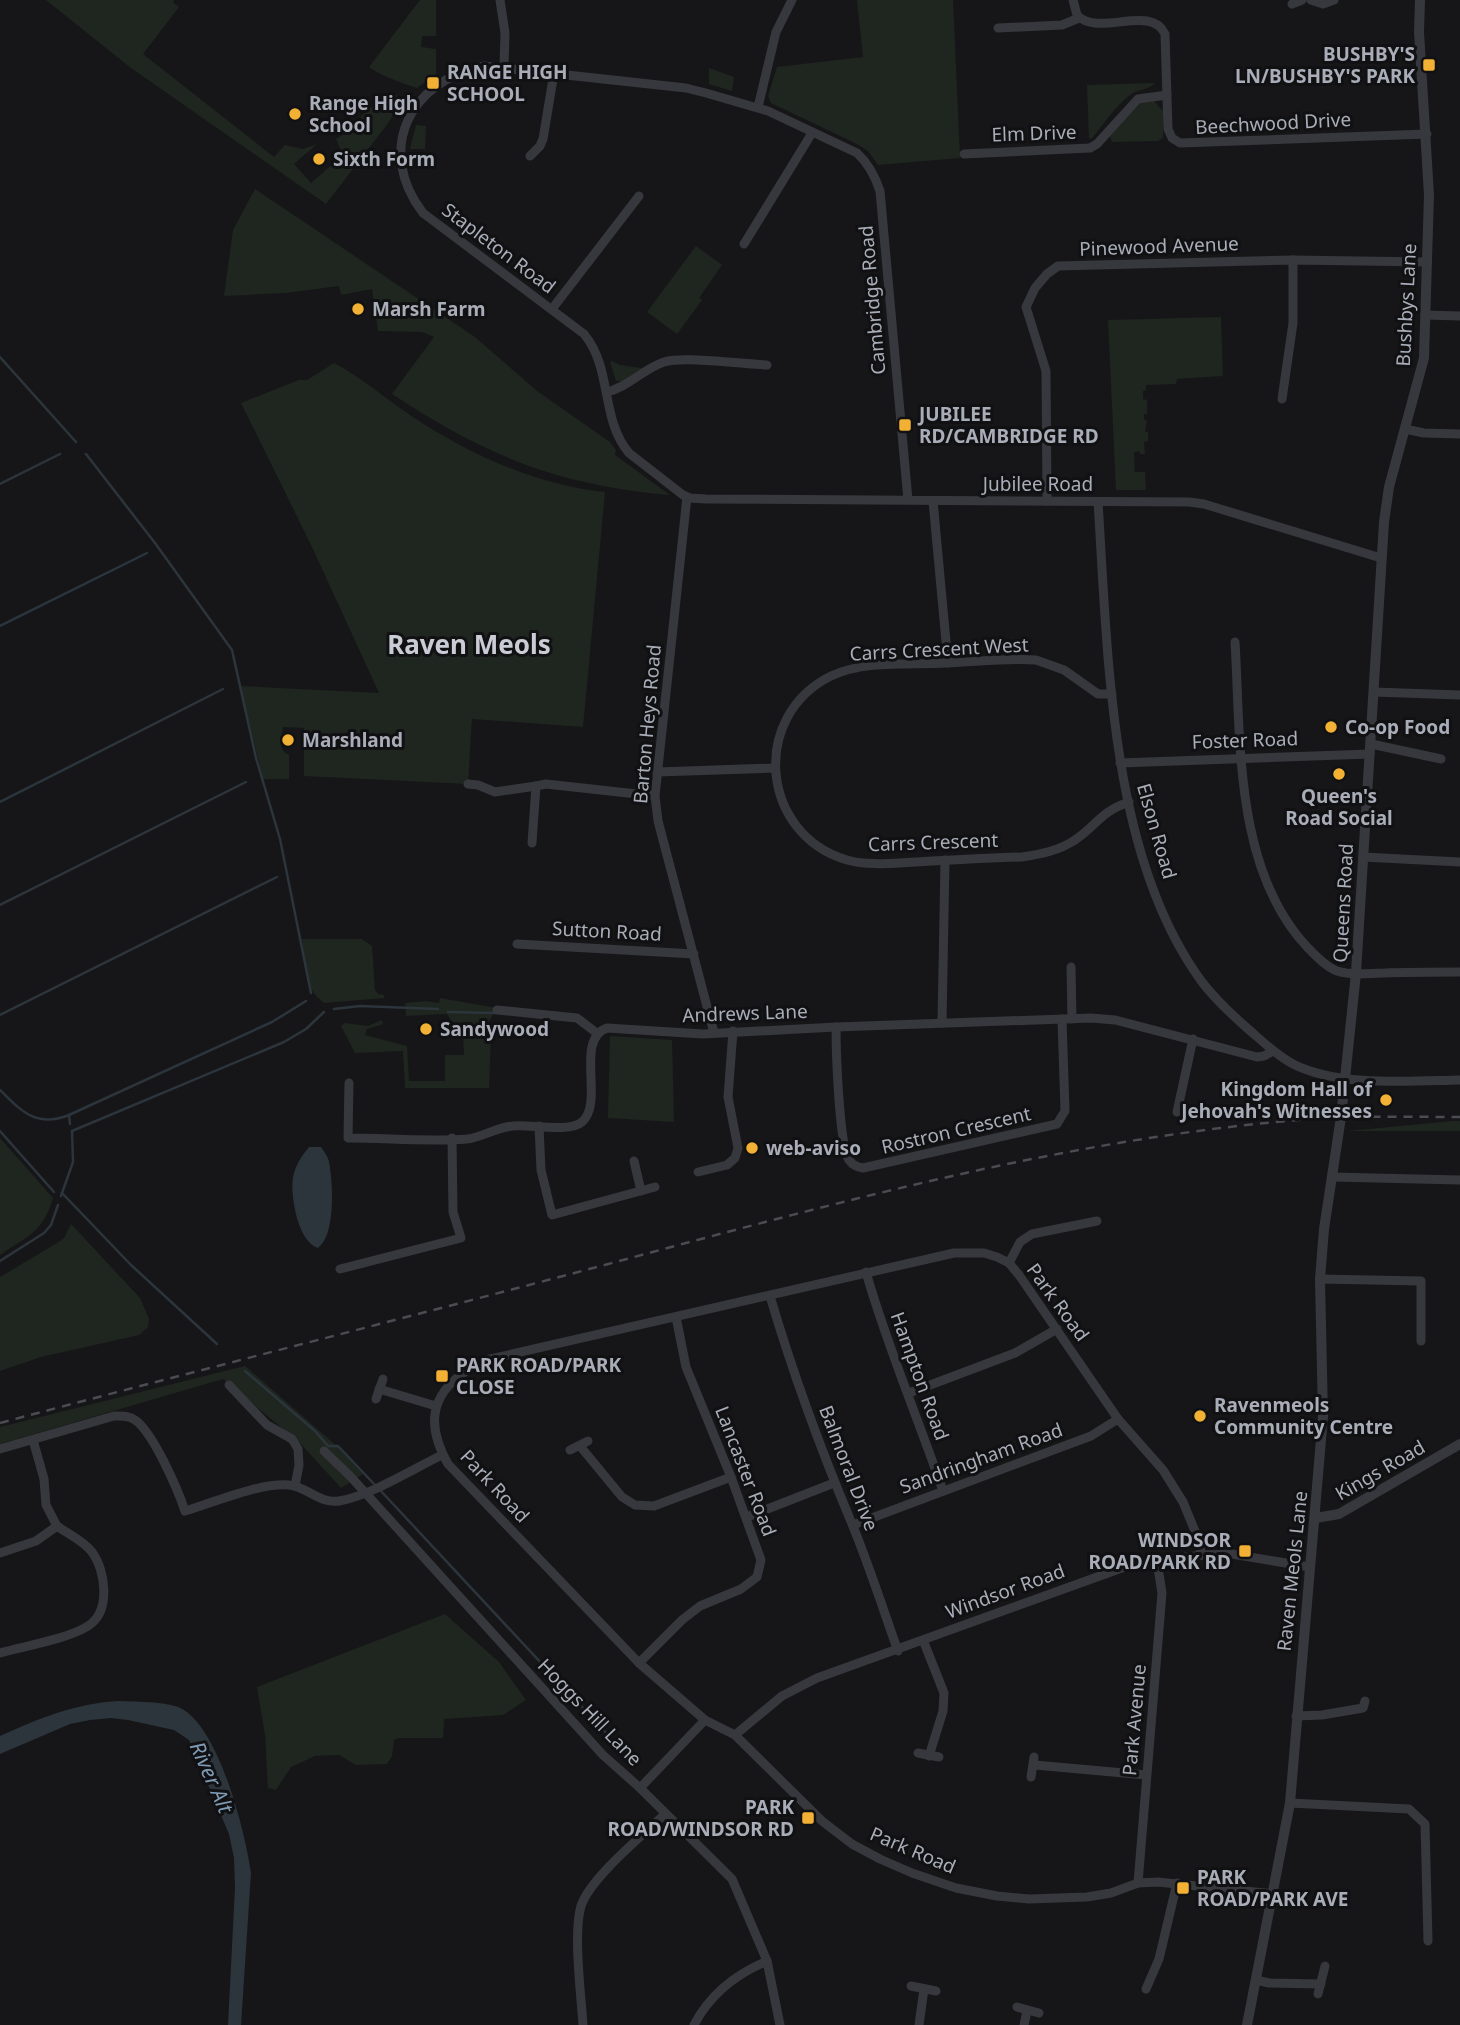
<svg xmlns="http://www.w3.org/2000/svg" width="1460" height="2025" font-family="'Noto Sans',sans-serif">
<rect width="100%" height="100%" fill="#161618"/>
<g fill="#1e261f">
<path d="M46,0h128l-1,2 6,5 -36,47 131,103 11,-12 18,4 14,-5 -23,20 17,19 32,-28 -7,-16c7,-5 13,-7 20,-11 8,-6 0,-3 5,-11 6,-10 25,-17 35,-22l7,5 -17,26 -60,78 -195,-136z"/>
<path d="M420,0h16v36h-14l-1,11 15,2v25l-19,14c-15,-5 -36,-12 -48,-21z"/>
<path d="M857,0h96l7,158 -82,7 -10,-14 -11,-7 -86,-41 -3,-7 9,-29 86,-10z"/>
<path d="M709,68l25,9 -2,14 -23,-7z"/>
<path d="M1155,83c-7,7 -17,6 -25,12 -15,11 -26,29 -38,43l-3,1 -2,-54z"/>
<path d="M1154,101l9,10v27l-5,3 -46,1 -2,-6 31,-33z"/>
<path d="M416,125l10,1 -1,23h-15z"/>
<path d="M255,189l220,148 62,54 73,51 6,8 -1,5 55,40c-112,-10 -184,-39 -278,-101l42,-57 -12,-5 -44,-1 -6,-42 -31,6 -2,-9 -53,7 -62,3 9,-66z"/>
<path d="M696,246l26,19 -23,33 3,2 -25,34 -30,-22z"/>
<path d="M1221,317l2,59 -46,3 -1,5 -30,1v5l-3,1v8l4,1v14h-3v6h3l-2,12h3v9l-4,1 1,12h-5l-1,-3 -5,1 1,20h10l1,18h-30l-8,-170z"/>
<path d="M612,361l8,4 21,3v2c-8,6 -14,13 -25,11l-6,-19z"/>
<path d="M334,363c28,15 51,35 76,52 58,39 126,70 195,77l-22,235 -111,-8 -4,65 -164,-8v-48l-21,-1c-2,12 -6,22 6,28v24h-26l-23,-93 139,7 -67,-146 -71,-144 58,-23h8z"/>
<path d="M302,939h60l10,7 3,44 3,4 6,1v3l-60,5c-22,-17 -19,-38 -22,-64z"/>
<path d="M440,998l57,10 -13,21 7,6 -2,53h-84l-2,-37 -48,2 -14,-27 4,-3 23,3 14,-6 1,4 -16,5 -2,6 42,11 2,35h36v-26h19l-1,-22 6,-2 1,-4 -16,-1 -7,-12 -41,2 -1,-13 21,-2 13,2z"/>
<path d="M610,1036l62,4 2,82 -66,-4z"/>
<path d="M1452,1121h8v10h-112z"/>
<path d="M0,1138l53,60c-10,34 -25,38 -53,57z"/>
<path d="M71,1224l69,74 9,21 -1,8 -9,8 -98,22 -41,14v-94l57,-34 7,-5z"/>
<path d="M245,1366l94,82 24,26 -22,14 -41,-45 -77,-64 -223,65v-17z"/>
<path d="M445,1614l54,48 27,38 -23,15 -59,4 -1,19h-45l-4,2 -2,16 -5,8 -31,1 -17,-10 -24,1 -24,11 -15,23 -8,-2 -3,-53 -8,-48z"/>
</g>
<g fill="#2c353c">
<path d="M309,1147h12c3,5 7,9 8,15 4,20 7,73 -11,86 -20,-6 -28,-52 -25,-71 3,-13 8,-20 16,-30z"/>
<path d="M120,1701c17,1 51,0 64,9 36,23 61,121 67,163l-10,152h-13l7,-137 -1,-30 -5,-24 -40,-94 -15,-10 -46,-10 -17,-2 -21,2 -20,4 -70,30v-18c40,-18 76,-33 120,-35z"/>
</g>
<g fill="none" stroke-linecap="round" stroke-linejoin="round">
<g stroke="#2c353c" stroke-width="2.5">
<path d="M0,357l76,85"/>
<path d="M86,454l69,89 77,107 24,108 24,81 31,154"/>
<path d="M0,484l60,-30"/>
<path d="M0,626l147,-73"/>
<path d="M0,802l223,-113"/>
<path d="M0,905l246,-123"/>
<path d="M334,1009l26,-3 78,3"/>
<path d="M448,1012l48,1"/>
<path d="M0,1015l277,-138"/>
<path d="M0,1090c22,22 37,38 69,25l1,9"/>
<path d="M69,1115l203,-93 34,-21"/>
<path d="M0,1131l54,61"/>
<path d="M62,1193l69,72 86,79"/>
<path d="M61,1196l12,-34 -1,-31 212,-89 22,-13 18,-17"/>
<path d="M0,1261l44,-28 7,-8 7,-20"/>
<path d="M245,1371l70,60 13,15h10l37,39"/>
<path d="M380,1490l231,248"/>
</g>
<g stroke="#37383d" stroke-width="9">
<path d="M500,0l5,33 -1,34"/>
<path d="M1073,0l4,15c21,23 74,-12 88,19l3,95 4,9 8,5 247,-9"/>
<path d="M1311,0l12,4 11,-4"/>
<path d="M1292,4l10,-4"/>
<path d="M998,28l64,-3 17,-7"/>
<path d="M758,107l18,-75 16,-32"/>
<path d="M964,154l126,-6 7,-4 41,-45 29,-4"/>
<path d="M530,156l10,-10 3,-7 11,-66"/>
<path d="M744,244l68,-111"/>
<path d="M552,309l87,-113"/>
<path d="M1425,315l35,1"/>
<path d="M607,392c23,-6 36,-23 57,-30 20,-6 79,2 103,3"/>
<path d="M1282,399l11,-76v-63"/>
<path d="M1405,429l19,4 36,1"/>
<path d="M687,497l-32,299 3,25 56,212"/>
<path d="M908,500l-28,-309c-5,-15 -11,-27 -23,-38l-89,-42 -62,-18 -20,-5 -202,-22c-75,15 -109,84 -61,147l161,121c29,35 16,85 45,119l54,42 7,3 16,1 483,3 15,2 177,54"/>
<path d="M933,501l15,162"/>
<path d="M1047,501l-1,-130 -20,-64 9,-19 12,-14 11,-8 235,-6 134,2"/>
<path d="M1098,502c10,151 11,354 104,480 13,17 29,32 45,46 14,12 29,27 46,36 45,23 117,17 167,16"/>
<path d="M1235,642c6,99 -1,228 73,306 8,8 18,19 29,23 15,5 33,2 48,2 25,-1 50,-1 75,-1"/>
<path d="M1374,692l86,3"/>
<path d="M1112,694h-14l-34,-24 -28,-10c-30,-2 -60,2 -90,3 -36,2 -81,-3 -115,13 -81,40 -71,158 16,184 22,6 46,3 69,2 35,-2 70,-4 106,-5 19,-3 36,-6 53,-17 23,-16 25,-28 54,-38"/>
<path d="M1371,744l70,15"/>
<path d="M1120,763l250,-9"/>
<path d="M657,772l118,-4"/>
<path d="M468,784l10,1 17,7 41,-6"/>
<path d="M532,843l4,-57 10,-2 109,12"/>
<path d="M1363,857l97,5"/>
<path d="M517,944l177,10"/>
<path d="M1071,967l1,52"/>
<path d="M497,1010l80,8 21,16"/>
<path d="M942,1023l3,-163"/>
<path d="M836,1027c0,22 3,118 13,133 4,6 9,7 14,8l194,-44 8,-13 -3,-92"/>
<path d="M349,1083l-1,55c39,0 80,4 119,1 16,-2 30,-12 46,-13 17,-2 56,7 69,-4 23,-20 -8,-82 25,-94l96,6 133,-7 255,-9 24,2 142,37 7,-1 9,-5"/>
<path d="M1177,1112l16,-73"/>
<path d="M539,1126l2,44 11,45 103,-28"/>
<path d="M634,1161l7,30"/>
<path d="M698,1172l29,-7 8,-7 3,-10 -10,-51 5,-66"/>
<path d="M1332,1177l128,3"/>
<path d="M1009,1263l11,-21 12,-8 65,-13"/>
<path d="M340,1269l121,-31 -8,-26 -1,-74"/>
<path d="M866,1272c21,74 52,146 77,219"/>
<path d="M1320,1279l101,2v60"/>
<path d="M770,1296c23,78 51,154 82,228 17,41 31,85 46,127"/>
<path d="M229,1385l38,40 25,14 6,10 1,16 -4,21"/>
<path d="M379,1389l57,17"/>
<path d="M909,1393l106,-40 42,-24"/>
<path d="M376,1399l7,-20"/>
<path d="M580,1446l42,51 13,8 19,1 77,-29"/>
<path d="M0,1449l114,-33c7,0 15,-1 21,4 18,12 43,70 50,91 30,-9 73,-28 104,-26 19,2 30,19 50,16 31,-5 74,-32 103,-46"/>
<path d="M570,1450l18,-9"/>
<path d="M324,1451l26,25 253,279 37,33 92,91 35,82 13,64"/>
<path d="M747,1517l87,-34"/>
<path d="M853,1525l238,-89 27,-17"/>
<path d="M0,1553l36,-12 21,-15 -11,-21 -2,-26 -11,-39"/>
<path d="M1202,1555l-5,-19 -14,-34 -20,-32 -45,-51 -99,-144 -10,-12 -12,-6 -13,-4h-30l-468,107c-49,23 -66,55 -38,104l191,199 66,57 30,15 87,86 30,23 28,15 32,14 44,15 41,8 32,3 58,-2 24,-4 27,-10 20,-1 116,12"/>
<path d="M923,1640l21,53 -1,18 -14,45"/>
<path d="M0,1653c24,-7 68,-14 88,-27 23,-14 18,-55 4,-74 -8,-11 -24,-18 -35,-26"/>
<path d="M639,1663l43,-43 18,-14 41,-17 16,-12 4,-17 -30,-83 -45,-110 -10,-50"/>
<path d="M1296,1716l26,-1 41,-7 2,-7"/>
<path d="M735,1735l47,-39 35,-18 316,-114 69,-9 30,-1 77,13"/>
<path d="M918,1753l21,4"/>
<path d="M1035,1765l111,10"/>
<path d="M1031,1777l3,-20"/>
<path d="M640,1788l65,-68"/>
<path d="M1290,1803l119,6 16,15 3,117"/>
<path d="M1138,1883l24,-290 -5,-32"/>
<path d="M1256,1980l13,3 52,1"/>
<path d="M911,1986l25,5"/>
<path d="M1146,1989l13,-30 18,-76"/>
<path d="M1318,1994l7,-28"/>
<path d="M1017,2007l22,6"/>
<path d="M583,2025c-2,-31 -10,-92 -2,-119 9,-28 62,-71 84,-92"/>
<path d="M694,2025c16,-31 42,-51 73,-64"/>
<path d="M919,2025l5,-36"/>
<path d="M1024,2025l3,-14"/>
</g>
<g stroke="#37383d" stroke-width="10">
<path d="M1316,1518l23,-4 121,-70"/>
<path d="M1247,2025l43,-222 33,-387 -3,-137 4,-50 17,-112 15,-144 28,-451 5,-35 35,-129 5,-163 -10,-163 1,-32"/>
</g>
<path stroke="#4a4c52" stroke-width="2.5" stroke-dasharray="9 7" stroke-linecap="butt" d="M0,1423c199,-53 398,-103 597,-156 227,-61 455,-125 690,-146 58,-6 115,-4 173,-4"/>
</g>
<g fill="#f2b134" stroke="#111113" stroke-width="2.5">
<rect x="1422" y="58" width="14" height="14" rx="3.5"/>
<rect x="426" y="76" width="14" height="14" rx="3.5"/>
<circle cx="295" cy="114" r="7"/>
<circle cx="319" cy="159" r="7"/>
<circle cx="358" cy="309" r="7"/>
<rect x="898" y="418" width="14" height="14" rx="3.5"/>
<circle cx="1331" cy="727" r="7"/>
<circle cx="288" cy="740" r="7"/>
<circle cx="1339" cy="774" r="7"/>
<circle cx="426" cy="1029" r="7"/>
<circle cx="1386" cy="1100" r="7"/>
<circle cx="752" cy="1148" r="7"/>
<rect x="435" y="1369" width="14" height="14" rx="3.5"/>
<circle cx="1200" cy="1416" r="7"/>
<rect x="1238" y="1544" width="14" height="14" rx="3.5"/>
<rect x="801" y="1811" width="14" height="14" rx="3.5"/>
<rect x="1176" y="1881" width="14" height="14" rx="3.5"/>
</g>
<g text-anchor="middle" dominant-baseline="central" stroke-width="6" stroke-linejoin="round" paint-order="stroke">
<g font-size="19" font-weight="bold" fill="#a8adb8" stroke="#111113" text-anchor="start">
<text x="1415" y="54" text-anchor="end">BUSHBY'S<tspan x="1415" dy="22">LN/BUSHBY'S PARK</tspan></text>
<text x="447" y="72">RANGE HIGH<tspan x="447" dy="22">SCHOOL</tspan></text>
<text x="309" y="103">Range High<tspan x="309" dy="22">School</tspan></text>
<text x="333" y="159">Sixth Form</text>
<text x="372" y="309">Marsh Farm</text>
<text x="919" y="414">JUBILEE<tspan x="919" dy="22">RD/CAMBRIDGE RD</tspan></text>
<text x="1345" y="727">Co-op Food</text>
<text x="302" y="740">Marshland</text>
<text x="1339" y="796" text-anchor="middle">Queen's<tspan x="1339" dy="22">Road Social</tspan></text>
<text x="440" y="1029">Sandywood</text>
<text x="1372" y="1089" text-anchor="end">Kingdom Hall of<tspan x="1372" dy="22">Jehovah's Witnesses</tspan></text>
<text x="766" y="1148">web-aviso</text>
<text x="456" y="1365">PARK ROAD/PARK<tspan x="456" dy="22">CLOSE</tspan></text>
<text x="1214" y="1405">Ravenmeols<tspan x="1214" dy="22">Community Centre</tspan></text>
<text x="1231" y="1540" text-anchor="end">WINDSOR<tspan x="1231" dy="22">ROAD/PARK RD</tspan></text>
<text x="794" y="1807" text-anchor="end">PARK<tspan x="794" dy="22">ROAD/WINDSOR RD</tspan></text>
<text x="1197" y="1877">PARK<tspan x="1197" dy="22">ROAD/PARK AVE</tspan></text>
</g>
<g font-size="19" fill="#a8adb8" stroke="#111113">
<text transform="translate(1273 123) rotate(-3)">Beechwood Drive</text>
<text transform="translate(1034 133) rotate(-2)">Elm Drive</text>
<text transform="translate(1159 246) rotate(-2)">Pinewood Avenue</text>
<text transform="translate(499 248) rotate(37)">Stapleton Road</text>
<text transform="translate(872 300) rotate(-95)">Cambridge Road</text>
<text transform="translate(1406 305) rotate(-87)">Bushbys Lane</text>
<text x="1038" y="484">Jubilee Road</text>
<text transform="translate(939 649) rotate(-3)">Carrs Crescent West</text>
<text transform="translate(647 724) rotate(-85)">Barton Heys Road</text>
<text transform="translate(1245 740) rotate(-2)">Foster Road</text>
<text transform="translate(1157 831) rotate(74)">Elson Road</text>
<text transform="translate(933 842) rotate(-2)">Carrs Crescent</text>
<text transform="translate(1343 903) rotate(-87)">Queens Road</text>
<text transform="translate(607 931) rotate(3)">Sutton Road</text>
<text transform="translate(745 1013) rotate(-2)">Andrews Lane</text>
<text transform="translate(956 1130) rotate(-13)">Rostron Crescent</text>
<text transform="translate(1058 1302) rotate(54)">Park Road</text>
<text transform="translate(920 1376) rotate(70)">Hampton Road</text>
<text transform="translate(981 1458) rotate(-20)">Sandringham Road</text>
<text transform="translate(849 1468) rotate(69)">Balmoral Drive</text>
<text transform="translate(1380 1470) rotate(-30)">Kings Road</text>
<text transform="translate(746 1471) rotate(69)">Lancaster Road</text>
<text transform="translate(495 1486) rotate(47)">Park Road</text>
<text transform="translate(1292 1571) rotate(-84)">Raven Meols Lane</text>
<text transform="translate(1005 1591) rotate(-20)">Windsor Road</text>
<text transform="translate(590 1712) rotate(46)">Hoggs Hill Lane</text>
<text transform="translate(1134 1720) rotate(-85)">Park Avenue</text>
<text transform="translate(913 1850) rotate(23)">Park Road</text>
</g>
<g font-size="21" font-style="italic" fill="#7f9bb3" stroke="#111113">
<text transform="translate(212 1777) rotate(66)">River Alt</text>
</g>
<g font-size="26" font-weight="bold" fill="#c9ccd4" stroke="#111113">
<text x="469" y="644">Raven Meols</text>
</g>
</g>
</svg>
